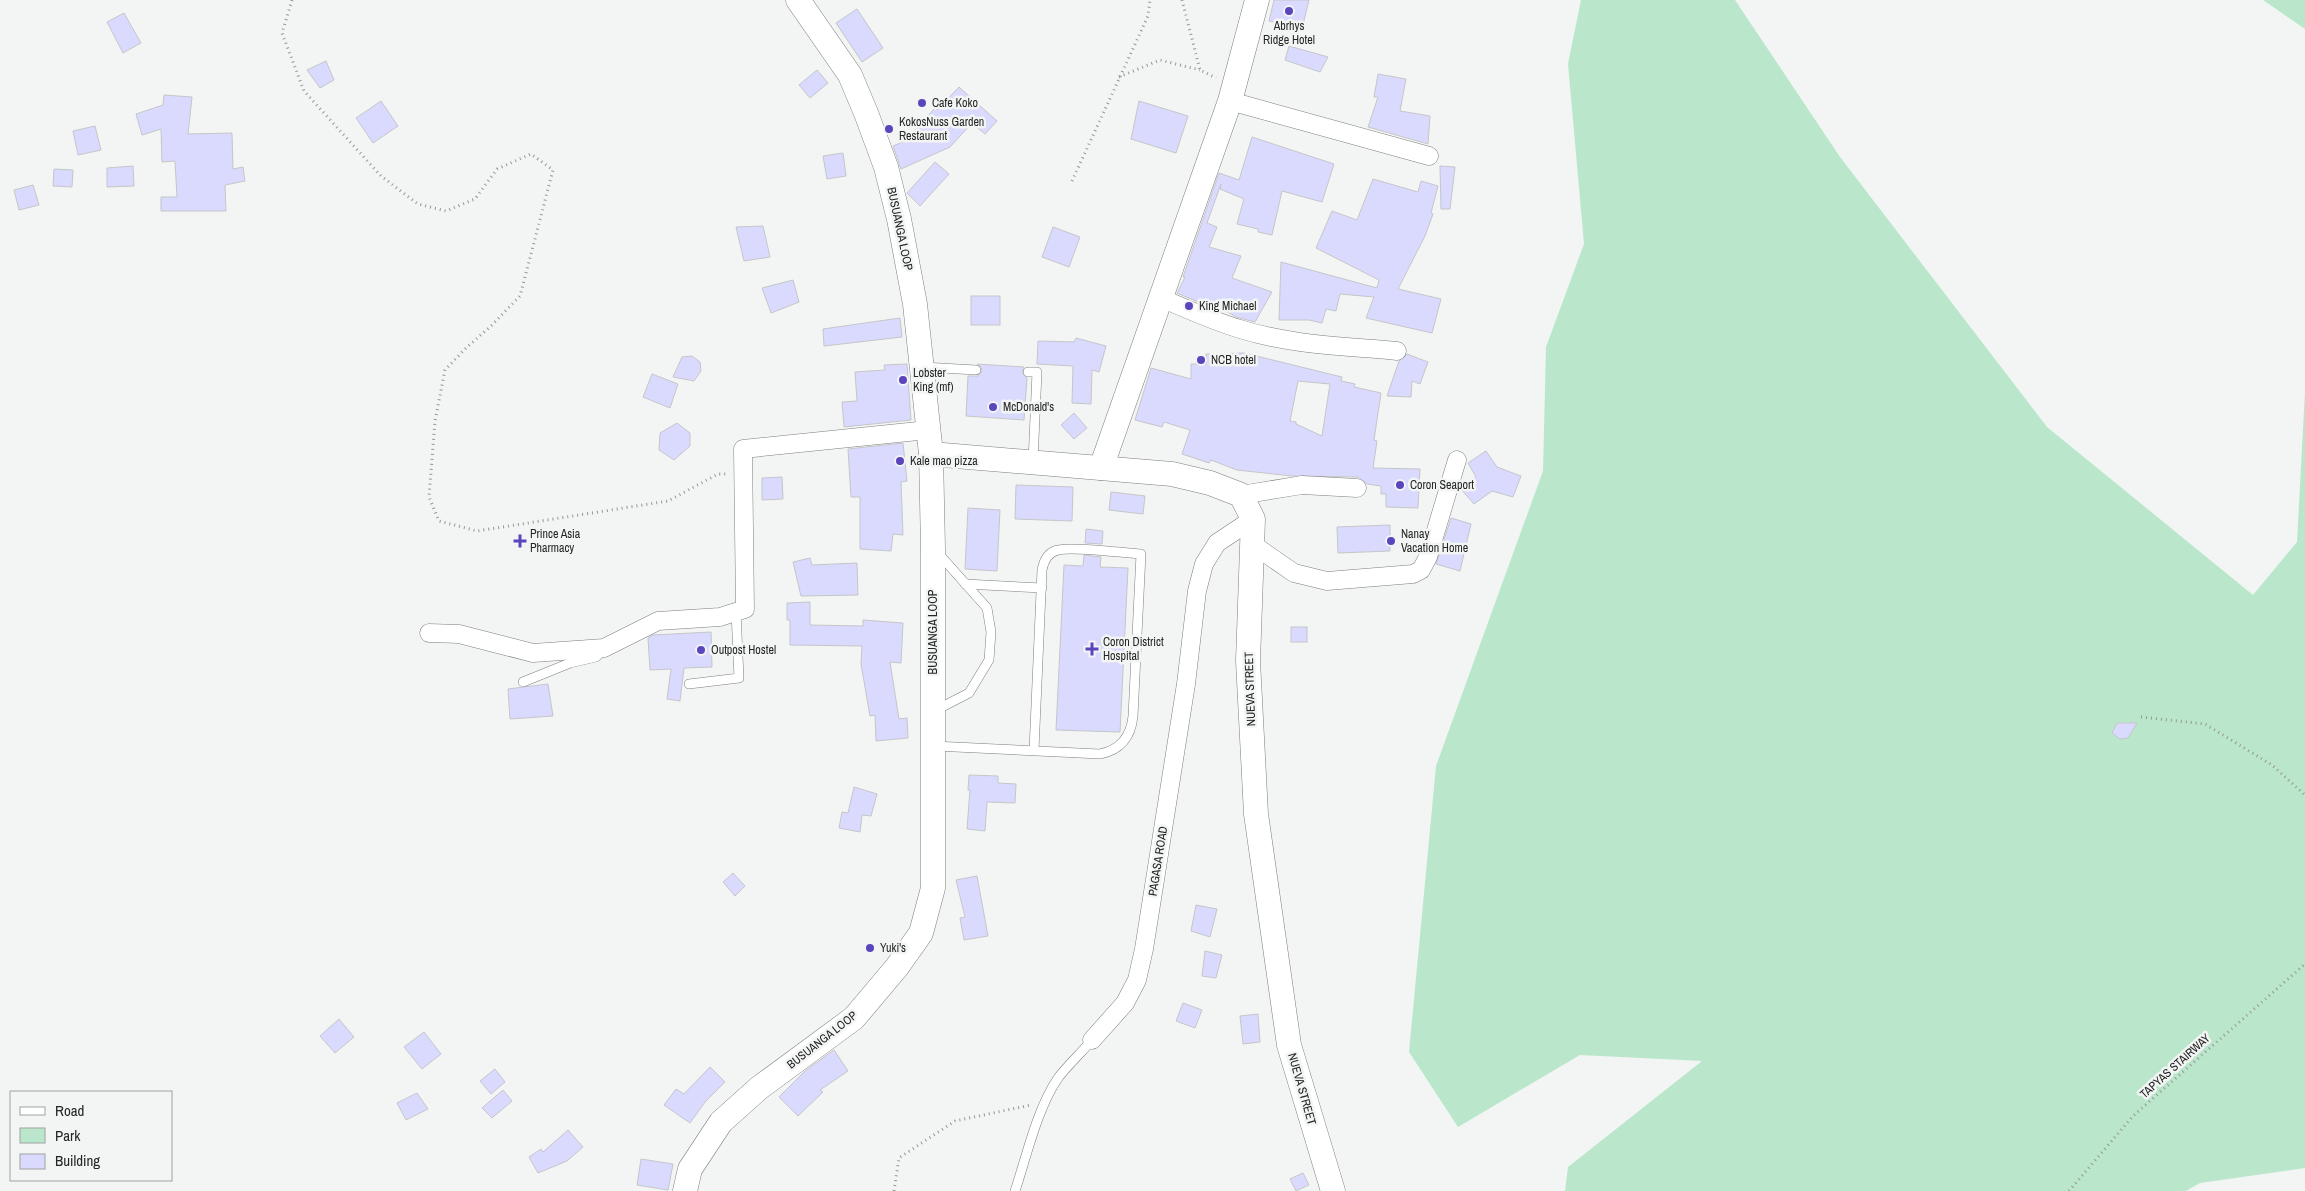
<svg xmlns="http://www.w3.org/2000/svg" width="2305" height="1191" font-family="'Archivo Narrow',sans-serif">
<rect width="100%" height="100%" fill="#f2f5f3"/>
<g fill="#bae7cb">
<path d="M1581,0h154l105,157 207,270 206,168 44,-53 8,-151v777l-105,15 -14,8h-621l3,-24 134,-106 -122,-6 -122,72 -49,-75 27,-286 107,-295 3,-124 38,-103 -16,-180z"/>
<path d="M2263,0h42v29z"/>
</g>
<g fill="#dadaff" stroke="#c5c6c9" fill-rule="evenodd">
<path d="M1274,0h35l-7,29 -33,-8z"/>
<path d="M857,9l26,39 -21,14 -26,-39z"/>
<path d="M124,13l17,30 -18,10 -16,-31z"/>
<path d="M1289,46l39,11 -8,15 -35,-12z"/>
<path d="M326,61l8,19 -14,8 -13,-18z"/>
<path d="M817,70l11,13 -18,15 -11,-13z"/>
<path d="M1378,74l28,5 -6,32 30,5 -2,28 -60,-17 10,-30h-4z"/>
<path d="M959,87l38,34 -12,13 -13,-11 -22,24 -49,22 -8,-23 12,-5 30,-33 2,2z"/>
<path d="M164,95l28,2 -4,37 44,-1 1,36 10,-2 2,14 -20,4 1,26h-65v-14h16l-2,-36 -13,1 -1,-33 -19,6 -6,-21 27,-9z"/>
<path d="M381,101l17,25 -25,17 -17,-25z"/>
<path d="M1139,101l49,15 -12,37 -45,-14z"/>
<path d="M95,126l6,24 -23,5 -5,-24z"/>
<path d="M1252,137l82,27 -12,38 -40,-11 -10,44 -14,-3v-3l-21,-5 7,-25 -24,-10 1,-5 -14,39 10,4 -8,20 32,9 -9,22 40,14 -17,30 -19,-5 -15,-9 -2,3 -42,-18 8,-16h-2l36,-104 20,7z"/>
<path d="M843,153l3,23 -19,3 -4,-23z"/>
<path d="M935,162l14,12 -29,32 -13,-13z"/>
<path d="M133,166l1,20 -27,1v-19z"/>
<path d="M1440,166l15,1 -5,42h-9z"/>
<path d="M54,169l19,1 -1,17 -19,-1z"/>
<path d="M1373,179l45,13 3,-11 17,5 -7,27 2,1 -8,22 -27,53 43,10 -9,34 -66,-15 8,-21 -34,-3 -4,17 -10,-2 -4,14 -13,-3h-30l2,-58 96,26 2,-8 -63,-32 16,-37 25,9z"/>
<path d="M33,185l6,20 -20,5 -5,-20z"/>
<path d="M763,226l7,31 -26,4 -8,-34z"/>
<path d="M1053,227l27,10 -11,30 -27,-10z"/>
<path d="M793,280l6,22 -28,11 -9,-25z"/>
<rect x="971" y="296" width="29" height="29"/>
<path d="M900,318l2,19 -78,9 -1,-17z"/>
<path d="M1076,338l30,8 -7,26 -7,-2 -1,34 -19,-1 1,-37 -36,-2 1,-23 36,1z"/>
<path d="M1244,353l98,24 -1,4 14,3 -1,3 27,6 -7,47 3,1 -4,27 47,1 -2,39 -32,-1v-13h-5v-8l-14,-2 -9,-7 -66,-1 -55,-6 -26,-10 -2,3 -27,-9 8,-24 -26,-8 -2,5 -27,-7 16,-52 40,11v-15h15v-10zM1298,381l32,3 -8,52 -26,-12v-2l-6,-1z"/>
<path d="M1407,354l21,8 -8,22 -8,-3 -1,16 -24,-1 12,-35z"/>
<path d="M692,356l8,6 1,9 -7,10 -21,-4 9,-20z"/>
<path d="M907,364l4,56 -67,7 -2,-25 15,-1 -2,-29 30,-2 -1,-5z"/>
<path d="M977,364l47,3 -2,5 5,6 -3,42 -58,-4 2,-40h10l4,-5 -1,-4z"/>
<path d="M652,374l26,10 -8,24 -27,-11z"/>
<path d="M1074,413l13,15 -13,11 -13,-14z"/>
<path d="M677,423l13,10v13l-16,14 -15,-10 1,-17z"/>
<path d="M903,443l4,38 -6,1 2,53 -10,-1 -2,17 -31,-2v-52h-9l-3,-48z"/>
<path d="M1486,451l11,16 24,9 -8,21 -21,-6 -18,13 -14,-16 16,-11 -8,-14z"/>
<path d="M782,477l1,22 -21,1v-22z"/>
<path d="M1016,485l57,2 -1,34 -57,-2z"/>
<path d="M1111,492l34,4 -2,18 -34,-4z"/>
<path d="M968,508l32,2 -3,61 -32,-2z"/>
<path d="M1451,518l20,6 -11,47 -24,-7z"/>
<path d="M1390,525v26l-52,2 -1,-26z"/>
<path d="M1086,529l17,2 -1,13 -17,-1z"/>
<path d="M1084,555l17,2 -1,10 28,1 -8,164 -64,-2 8,-165 19,1z"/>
<path d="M810,558l2,7 45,-2 1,32 -57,1 -8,-34z"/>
<path d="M810,602v23l53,1v-6l40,3 -2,40 -11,-1 9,57 8,-1 1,20 -32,3 -1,-26 -5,1 -9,-52 1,-18 -72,-1v-25h-3v-17z"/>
<rect x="1291" y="627" width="16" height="15"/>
<path d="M711,632l1,35 -28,1 -4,33 -13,-2 4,-30 -21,1 -2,-32 5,-3z"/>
<path d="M548,684l5,32 -43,3 -2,-30z"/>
<path d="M2117,723h20l-9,15 -8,1 -8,-6z"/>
<path d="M969,775l29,1v7l18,1 -1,19 -28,-1 -2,29 -18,-2 3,-39h-2z"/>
<path d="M854,787l23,7 -6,22 -9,-1 -2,17 -21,-4 3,-16 6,1z"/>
<path d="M733,873l12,13 -10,10 -12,-14z"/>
<path d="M977,876l11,60 -24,4 -4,-22 5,-1 -9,-37z"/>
<path d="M1196,905l21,4 -7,28 -19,-6z"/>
<path d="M1205,951l17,4 -6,23 -14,-2z"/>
<path d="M1183,1003l19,7 -7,18 -19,-7z"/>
<path d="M1258,1014l2,28 -17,2 -3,-28z"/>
<path d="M339,1019l15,18 -19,16 -15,-17z"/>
<path d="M424,1032l17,22 -19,15 -18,-22z"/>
<path d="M834,1050l14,21 -28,19 3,2 -25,24 -19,-19 26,-26z"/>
<path d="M710,1067l15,15 -20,20 -15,21 -26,-18 12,-16 8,5z"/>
<path d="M495,1069l10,13 -14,12 -11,-13z"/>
<path d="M503,1090l9,11 -20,17 -10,-10z"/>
<path d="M417,1093l11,16 -22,11 -9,-17z"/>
<path d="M568,1130l15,17 -16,14 -29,12 -9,-16 12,-8 2,3z"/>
<path d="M641,1159l32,5 -5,26 -31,-5z"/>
<path d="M1303,1173l6,12 -13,6 -6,-12z"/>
</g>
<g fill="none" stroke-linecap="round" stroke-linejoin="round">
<g stroke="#7c7f7d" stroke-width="10">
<g id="lane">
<path d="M923,367l53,3"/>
<path d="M1028,372h9l-4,90"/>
<path d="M965,584l77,4"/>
<path d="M523,682l47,-19 26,-6 5,-5"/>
<path d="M689,684l50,-6 -3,-66"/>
<path d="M936,710l33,-17 20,-33 2,-28 -4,-24 -49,-55"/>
<path d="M934,746l166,8c20,-4 31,-17 33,-38l8,-162c-19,-1 -67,-8 -83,-4 -10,2 -14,10 -16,20l-8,180"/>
<path d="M1015,1191c12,-36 22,-82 43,-113 10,-13 23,-25 34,-38"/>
</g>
</g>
<g stroke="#7c7f7d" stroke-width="19">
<g id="street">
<path d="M1230,101l199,55"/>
<path d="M1161,298c26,11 52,23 79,31 50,16 105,17 157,22"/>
<path d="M1241,495l61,-10 55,3"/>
<path d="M1252,544l42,29 33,8 86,-7 8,-4 7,-13 29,-97"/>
<path d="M429,633l30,1 74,19 71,-5 54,-27 62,-4 25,-8 -2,-160 185,-19"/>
<path d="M1092,1040l33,-37 12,-23 7,-31 42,-265 11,-93 7,-27 13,-21 36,-24"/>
</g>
</g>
<g stroke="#7c7f7d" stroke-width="25">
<g id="secondary">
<path d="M931,454l241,20 38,9 31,12 12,24 -5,142 8,153 33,231 44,146"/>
<path d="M1101,468l129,-367 27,-101"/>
<path d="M685,1191l5,-22 31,-47 38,-34 95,-70 43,-51 24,-34 12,-45v-340l-2,-94 -16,-150 -16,-85 -13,-52 -20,-54 -16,-38 -52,-75"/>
</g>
</g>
<g stroke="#959796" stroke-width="3" stroke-dasharray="1 4" stroke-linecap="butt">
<path d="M292,0l-10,33 22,58 77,85 37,28 28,7 29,-12 22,-30 34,-15 22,16 -33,126 -29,30 -25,22 -21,22 -10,51 -6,76 10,24 38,10 191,-30 50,-27h9"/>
<path d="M1182,0l18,70 16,8"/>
<path d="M1119,77l41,-17 40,10"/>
<path d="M1072,181l76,-165 2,-16"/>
<path d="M2141,717l64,7 67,41 33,30"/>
<path d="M894,1191l5,-33 56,-37 76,-16"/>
<path d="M2069,1191l64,-75 172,-152"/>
</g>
<use href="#lane" stroke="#fff" stroke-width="9"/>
<use href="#street" stroke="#fff" stroke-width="18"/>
<use href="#secondary" stroke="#fff" stroke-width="24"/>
</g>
<g fill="#5a45bd" stroke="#f2f5f3" stroke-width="2">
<circle cx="1289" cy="11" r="5"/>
<circle cx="922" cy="103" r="5"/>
<circle cx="889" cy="129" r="5"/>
<circle cx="1189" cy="306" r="5"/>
<circle cx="1201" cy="360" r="5"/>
<circle cx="903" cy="380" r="5"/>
<circle cx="993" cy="407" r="5"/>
<circle cx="900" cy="461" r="5"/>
<circle cx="1400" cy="485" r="5"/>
<path d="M517.5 533.5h5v5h5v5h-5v5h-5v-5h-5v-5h5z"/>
<circle cx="1391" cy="541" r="5"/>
<path d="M1089.5 641.5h5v5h5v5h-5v5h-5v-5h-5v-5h5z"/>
<circle cx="701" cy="650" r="5"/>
<circle cx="870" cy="948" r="5"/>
</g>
<g text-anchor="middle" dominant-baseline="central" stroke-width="5" stroke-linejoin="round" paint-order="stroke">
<g font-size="12" fill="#242625" stroke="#f2f5f3" text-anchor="start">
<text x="1289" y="26" text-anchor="middle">Abrhys<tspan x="1289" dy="14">Ridge Hotel</tspan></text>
<text x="932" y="103">Cafe Koko</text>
<text x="899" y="122">KokosNuss Garden<tspan x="899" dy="14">Restaurant</tspan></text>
<text x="1199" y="306">King Michael</text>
<text x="1211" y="360">NCB hotel</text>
<text x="913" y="373">Lobster<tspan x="913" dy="14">King (mf)</tspan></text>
<text x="1003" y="407">McDonald's</text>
<text x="910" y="461">Kale mao pizza</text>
<text x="1410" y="485">Coron Seaport</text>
<text x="530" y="534">Prince Asia<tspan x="530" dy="14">Pharmacy</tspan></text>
<text x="1401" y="534">Nanay<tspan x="1401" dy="14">Vacation Home</tspan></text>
<text x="1103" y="642">Coron District<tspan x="1103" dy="14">Hospital</tspan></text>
<text x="711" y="650">Outpost Hostel</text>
<text x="880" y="948">Yuki's</text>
</g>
<g font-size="12" fill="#242625" stroke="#f2f5f3">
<text transform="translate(900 229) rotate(78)">BUSUANGA LOOP</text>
<text transform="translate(933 632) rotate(-90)">BUSUANGA LOOP</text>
<text transform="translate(1250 689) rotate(-92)">NUEVA STREET</text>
<text transform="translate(1158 861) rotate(-81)">PAGASA ROAD</text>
<text transform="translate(822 1040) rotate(-38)">BUSUANGA LOOP</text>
<text transform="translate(2175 1066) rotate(-42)">TAPYAS STAIRWAY</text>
<text transform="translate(1302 1089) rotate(74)">NUEVA STREET</text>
</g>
</g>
<rect x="10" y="1091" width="162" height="90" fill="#f2f5f3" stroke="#a0a2a1"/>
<rect x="20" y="1107" width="25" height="8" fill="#ffffff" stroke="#a0a2a1"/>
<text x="55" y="1116" font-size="15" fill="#242625">Road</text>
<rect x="20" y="1128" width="25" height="15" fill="#bae7cb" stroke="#a0a2a1"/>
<text x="55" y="1141" font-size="15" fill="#242625">Park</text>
<rect x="20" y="1154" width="25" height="15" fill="#dadaff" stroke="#a0a2a1"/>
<text x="55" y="1166" font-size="15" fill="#242625">Building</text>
</svg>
